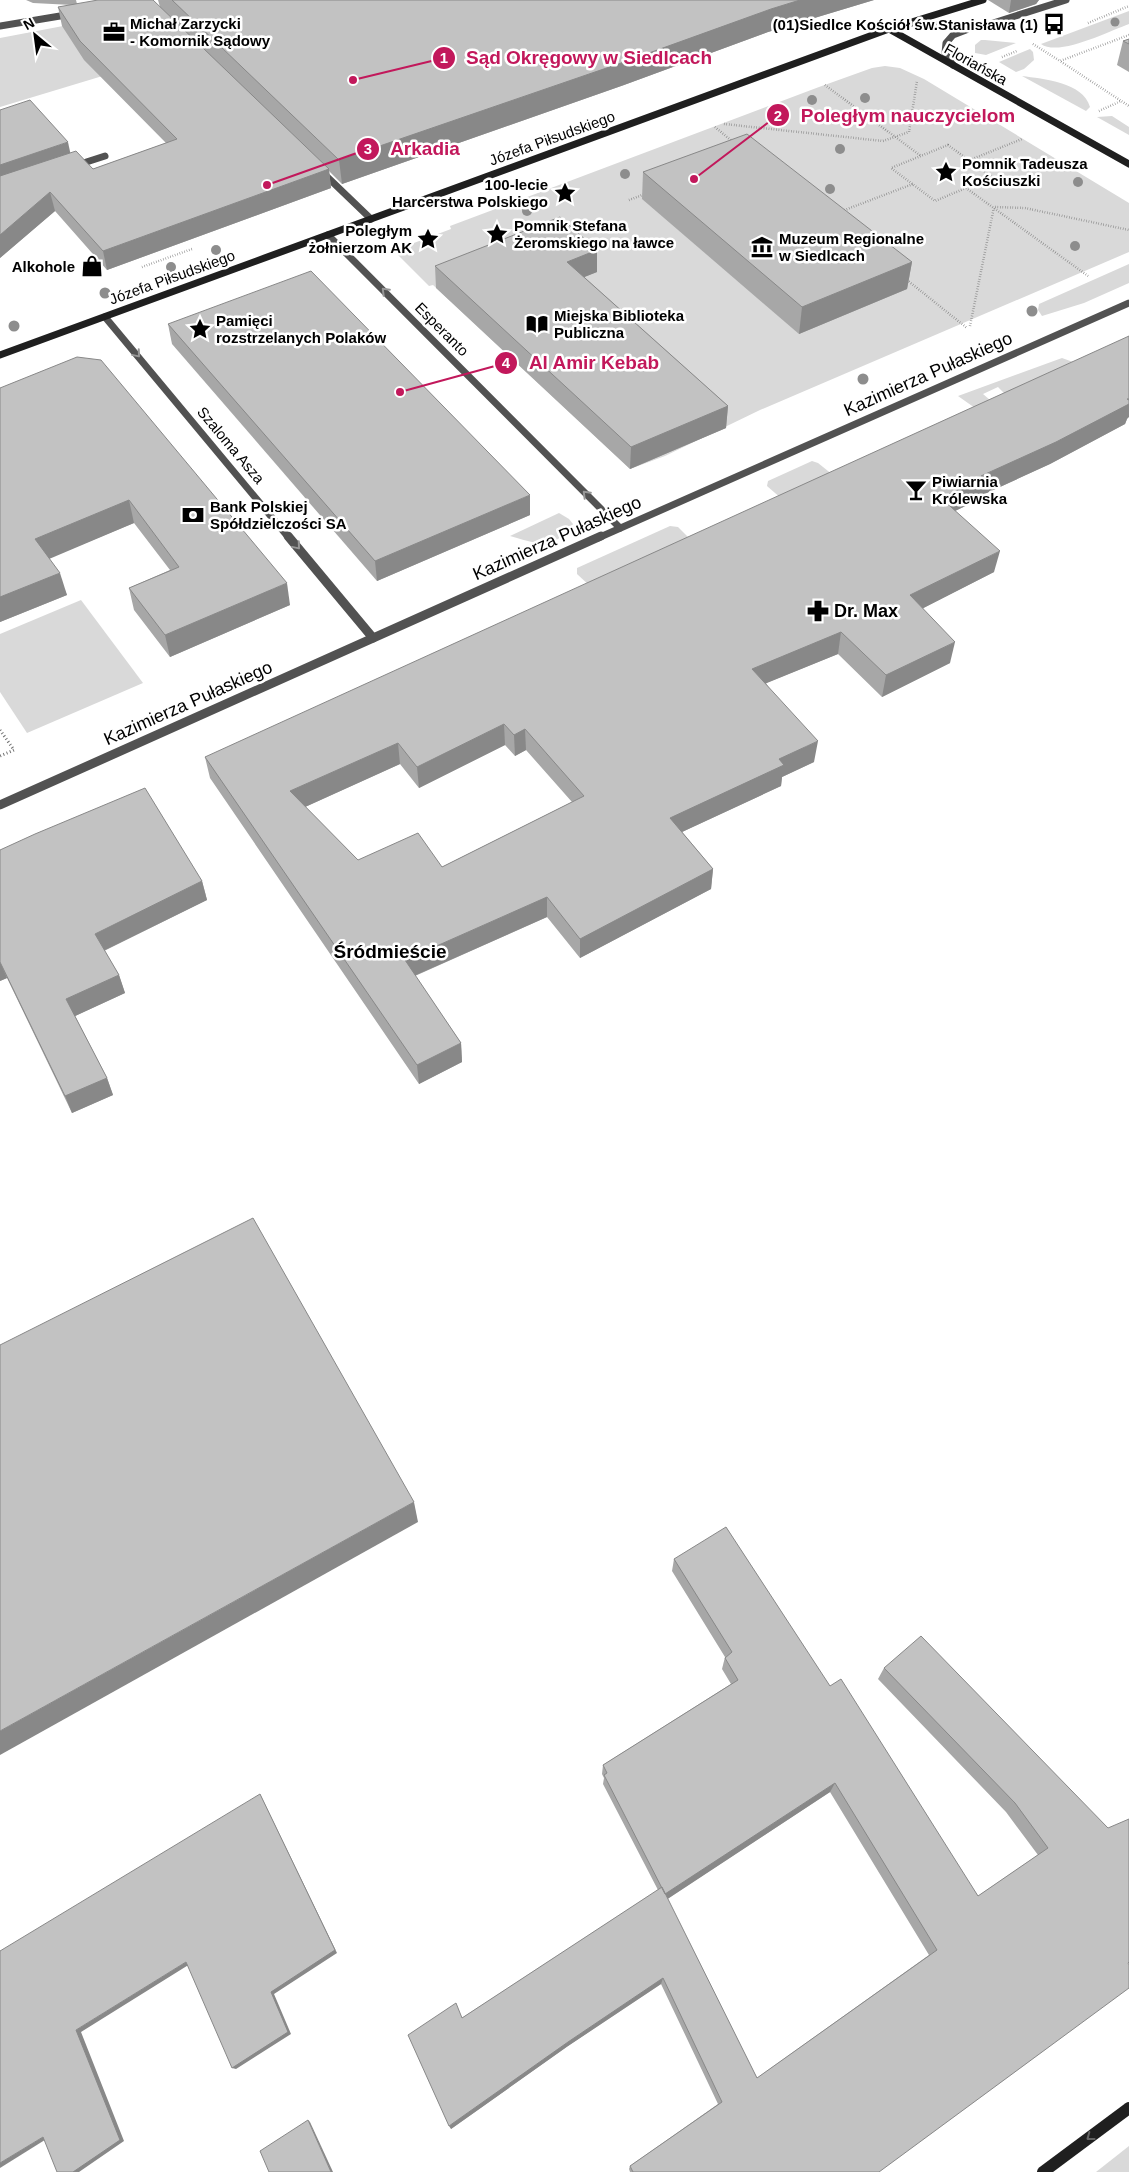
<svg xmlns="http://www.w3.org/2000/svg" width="1129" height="2172" font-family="Arial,sans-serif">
<rect width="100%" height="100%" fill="#fff"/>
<g fill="#d9d9d9">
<path d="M1129,11v13c-20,7 -70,33 -88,20z"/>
<path d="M63,26l66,42 -129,39v-69z"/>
<path d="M981,40h4l31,3 -30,12 -11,-2v-8z"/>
<path d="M1030,49l3,3 1,8 -10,9 -8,3 -17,-10z"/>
<path d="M885,66l15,2 24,11 205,124v49l-369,158 -95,46 -35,13 -197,-184 -4,1 -32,-32 1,-5 53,-20 -1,-3 369,-139 53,-19z"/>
<path d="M1022,76c21,3 61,6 68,31l-4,4z"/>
<path d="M1112,116l17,11v8l-32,-18z"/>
<path d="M1129,264v19l-45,20 -42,13 -4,-6 1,-6z"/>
<path d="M1062,358l11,4 -68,32 -7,-7 -15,7 7,6 -15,8 -17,-12z"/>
<path d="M812,461l6,2 15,12 -51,24 -15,-13 1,-5z"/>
<path d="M559,513l10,6 4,5c-17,26 -37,20 -63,12z"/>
<path d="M670,526l8,1 13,13 -101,46 -13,-12v-6z"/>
<path d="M81,600l62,83 -116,50 -27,-41v-58z"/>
<path d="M1129,2146v26h-33z"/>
</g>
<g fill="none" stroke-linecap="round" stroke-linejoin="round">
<g stroke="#747474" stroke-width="2.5" stroke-dasharray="0.5 2" stroke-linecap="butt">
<path d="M1088,23l41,-17"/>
<path d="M1129,35l-69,26 69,45"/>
<path d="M1033,44l27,17"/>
<path d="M1002,57l15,-6"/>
<path d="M825,85l96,71"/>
<path d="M1099,111l22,-10"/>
<path d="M724,124l159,17 26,-9 8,-51"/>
<path d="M715,127l18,15"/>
<path d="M948,145l44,32 -57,24 -44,-33z"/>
<path d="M970,160l52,-21"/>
<path d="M966,188l122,88"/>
<path d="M629,200l16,-6"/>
<path d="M842,211l71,-27"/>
<path d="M142,267l50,-18"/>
<path d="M907,280l60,48"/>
<path d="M970,326l24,-119 31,1 104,22"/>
</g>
<path stroke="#747474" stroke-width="3" stroke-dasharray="1 2.5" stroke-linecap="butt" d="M0,730l14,20 -14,6"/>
<g stroke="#525252" stroke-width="7">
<path d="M909,23l65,4 16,-3 76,-24"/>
<path d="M953,65l-8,-12 1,-10 7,-8 13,-5"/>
</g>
<g stroke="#525252" stroke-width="7">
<path d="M0,26l72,-12"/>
<path d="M74,166l31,-10"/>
<path d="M320,170l51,49"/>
<path d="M328,235l292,293"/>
<path d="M105,317l184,221"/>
<path d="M598,538l531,-235"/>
</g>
<g stroke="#525252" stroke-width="9">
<path d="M288,536l85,102"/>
<path d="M0,805l601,-269"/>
</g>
<g stroke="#1f1f1f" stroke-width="7">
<path d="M889,29l240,135"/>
<path d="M0,355l889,-326 94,-29"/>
</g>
<path stroke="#1f1f1f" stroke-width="12" d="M1043,2172l86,-64"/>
</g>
<g fill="#8d8d8d">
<circle cx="1115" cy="22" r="4.5"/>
<circle cx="865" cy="98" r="5"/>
<circle cx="812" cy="100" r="5"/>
<circle cx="976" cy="118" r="5"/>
<circle cx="840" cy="149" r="5"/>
<circle cx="625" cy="174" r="5"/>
<circle cx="1078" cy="182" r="5"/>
<circle cx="830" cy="189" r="5"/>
<circle cx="527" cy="211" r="5"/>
<circle cx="1075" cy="246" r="5"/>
<circle cx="216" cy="250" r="5"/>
<circle cx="171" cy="267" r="5"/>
<circle cx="105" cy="293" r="5.5"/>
<circle cx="1032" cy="311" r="5.5"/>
<circle cx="14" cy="326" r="5.5"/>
<circle cx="863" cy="379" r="5.5"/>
</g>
<g fill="#a7a7a7" fill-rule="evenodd">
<path d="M26,0h50l1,4 83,3 -2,-7h716l-106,32 -144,53 -282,99 -13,-13 2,17 -224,82 -52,-59 -55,47v-148l70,43 23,16 73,-26 -82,-83 -22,-34 -4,-19 14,-2 -39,-2z"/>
<path d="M988,0h51l-3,4 -27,9z"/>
<path d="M1129,39v33l-12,-7 6,-24z"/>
<path d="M643,172l269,90 -5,27 -108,45 -157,-135z"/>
<path d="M597,250v22l-13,5 144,129 -2,22 -96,41 -194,-181 -1,-22z"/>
<path d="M168,324l362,191 -153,66 -205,-237z"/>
<path d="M0,388l290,217 -120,52 -36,-47 -5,-22 41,-18 -36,-47 -85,35 18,37 -67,27z"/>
<path d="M1127,419l-2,5 -75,40 -72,33v3l-23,11 39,61 -71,36 27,55 -68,34 -44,-43 -72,29 48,79 -32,15 -1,9 -99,46 31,37 -2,20 -131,69 -33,-41 -132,59 46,67 1,19 -43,22 -209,-306 -5,-21zM505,745l10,11 11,-6 46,52 -130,65 -84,-7 -53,-53 95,-43 19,24z"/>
<path d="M0,850l202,31 5,19 -103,51 15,24 6,18 -50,23 32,62 6,17 -41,18 -65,-135 -7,3z"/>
<path d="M674,1559l156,127 148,210 60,-41 -32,-43 -128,-133 6,-11 224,160 -229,344h-249l-1,-3 1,-3 88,-62 -57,-120 -93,62 -117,83 11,-111 196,-128 -55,-106 1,-6 -2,-4 1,-9 128,-81 -9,-15 3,-12 -53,-86zM830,1792l99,163 -172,123 -90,-179z"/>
</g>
<g fill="#888">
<path d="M800,0h74l-106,32 -144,53 -282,99 -3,-24 432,-151z"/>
<path d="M1011,0h28l-3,4 -27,9z"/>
<path d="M68,142l4,19 -72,24v-20z"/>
<path d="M329,169l2,19 -224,82 -4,-19z"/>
<path d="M50,192l5,19 -55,47v-23z"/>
<path d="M597,250v22l-30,12v-22z"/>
<path d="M912,262l-5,27 -108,45 3,-27z"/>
<path d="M1129,399v18l-2,2 -2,5 -75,40 -72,33v3l-42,20 5,-22z"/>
<path d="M728,406l-2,22 -96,41 1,-22z"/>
<path d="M530,495v20l-153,66 -2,-20z"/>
<path d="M129,500l5,23 -92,39 -7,-23z"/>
<path d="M1000,551l-6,21 -88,45 4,-22z"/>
<path d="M60,573l7,22 -67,27v-25z"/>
<path d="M287,583l3,22 -120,52 -5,-22z"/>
<path d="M841,632l-3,22 -88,36 2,-21z"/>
<path d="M955,642l-5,21 -68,34 4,-22z"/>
<path d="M504,724l1,21 -86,43 -2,-21z"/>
<path d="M525,729l1,21 -11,6 -1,-21z"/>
<path d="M818,741l-4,21 -32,15 -1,9 -112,52 1,-20 109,-59z"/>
<path d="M398,743l2,21 -106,48 -4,-21z"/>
<path d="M713,869l-2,20 -131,69v-19z"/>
<path d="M202,881l5,19 -106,52 -6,-18z"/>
<path d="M547,897v20l-140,62 -2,-19z"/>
<path d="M0,962l7,16 -7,3z"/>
<path d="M119,975l6,18 -52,24 -7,-18z"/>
<path d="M461,1043l1,19 -43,22 -2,-19z"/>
<path d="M107,1078l6,17 -41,18 -7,-17z"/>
<path d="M414,1502l4,20 -418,233v-24z"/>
<path d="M835,1783l-5,9 -167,110 2,-8z"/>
<path d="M260,1794l77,159 -63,41 17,40 -55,35 -4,-1 39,-76z"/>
<path d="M186,1962l4,2 -109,68 43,109 -45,31h-6l3,-142z"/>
<path d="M663,1978l-2,6 -93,62 -117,83 -2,-3 119,-84z"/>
<path d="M308,2120l2,2 23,50h-2z"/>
<path d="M43,2137l5,1 -48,30v-5z"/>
</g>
<g fill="#c2c2c2" stroke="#888" fill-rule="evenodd">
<path d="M98,0h55l176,169 -226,82 -53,-59 -50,43v-59l76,-25 17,18 84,-30 -97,-98 -22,-34z"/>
<path d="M172,0h628l-29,9 -147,53 -285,98z"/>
<path d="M1129,39v5l-6,-3z"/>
<path d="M30,100l38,42 -68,23v-55z"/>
<path d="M747,134l165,128 -110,45 -159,-135z"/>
<path d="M560,217l37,33 -30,12 161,144 -97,41 -196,-181z"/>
<path d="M311,271l219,224 -155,66 -207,-237z"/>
<path d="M1129,336v63h-2l2,1v4l-73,38 -75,34 2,2 -42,20 59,53 -90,44 45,47 -69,33 -45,-43 -89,37 66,72 -39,18 5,6 -114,53 43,51 -133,70 -33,-42 -142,63 56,83 -44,22 -212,-308zM504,724l10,11 11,-6 59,67 -142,71 -24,-34 -60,27 -68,-69 108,-48 19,24z"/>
<path d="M77,357l24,3 186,223 -122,52 -36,-47 50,-21 -50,-67 -94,39 25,34 -60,24v-209z"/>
<path d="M145,788l57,93 -107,53 24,41 -53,24 41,79 -42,18 -65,-134v-112l35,-16z"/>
<path d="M253,1218l161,284 -414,229v-386z"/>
<path d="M726,1527l104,159 11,-7 137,217 70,-48 -33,-45 -131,-135 37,-32 187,192 21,-9v143l-1,1 1,2v23l-250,184h-246l-3,-6 92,-64 -59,-124 -95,64 -119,84 -41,-91 48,-32 6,15 200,-131 95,191 180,-128 -102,-167 -170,111 -61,-119 3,-2 -4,-8 135,-85 -13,-22 7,-6 -58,-93z"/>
<path d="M260,1794l75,156 -64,42 17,40 -56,36 -46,-106 -110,68 44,110 -47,32h-16l-14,-35 -43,26v-212z"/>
<path d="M308,2120l23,52h-62l-9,-21z"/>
</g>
<defs><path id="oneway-chevron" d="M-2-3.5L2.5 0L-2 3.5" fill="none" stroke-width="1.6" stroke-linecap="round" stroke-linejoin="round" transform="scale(1.25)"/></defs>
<g stroke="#979797">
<use href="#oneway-chevron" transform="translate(385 291) rotate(-135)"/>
<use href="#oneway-chevron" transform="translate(137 354) rotate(50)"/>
<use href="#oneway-chevron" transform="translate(586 494) rotate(-135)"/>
<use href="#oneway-chevron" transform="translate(297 546) rotate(50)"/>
</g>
<use stroke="#626262" href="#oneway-chevron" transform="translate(1090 2137) rotate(143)"/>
<defs>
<g id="bus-bare" transform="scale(1.725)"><path d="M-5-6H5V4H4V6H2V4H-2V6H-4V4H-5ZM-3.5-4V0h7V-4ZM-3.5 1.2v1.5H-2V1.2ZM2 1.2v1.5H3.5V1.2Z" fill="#000" stroke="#fff" stroke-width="2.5" paint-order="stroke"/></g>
<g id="office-bare" transform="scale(1.725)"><path d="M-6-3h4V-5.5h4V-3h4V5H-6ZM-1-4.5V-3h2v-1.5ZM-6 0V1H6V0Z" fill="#000" stroke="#fff" stroke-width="2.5" paint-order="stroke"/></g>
<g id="sight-bare" transform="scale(1.725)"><path d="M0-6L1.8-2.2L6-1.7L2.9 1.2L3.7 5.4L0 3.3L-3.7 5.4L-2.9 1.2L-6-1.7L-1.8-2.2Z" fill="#000" stroke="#fff" stroke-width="2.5" paint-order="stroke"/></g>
<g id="museum-bare" transform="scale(1.725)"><path d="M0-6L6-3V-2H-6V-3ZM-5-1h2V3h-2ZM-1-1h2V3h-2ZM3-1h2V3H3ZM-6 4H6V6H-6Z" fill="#000" stroke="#fff" stroke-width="2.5" paint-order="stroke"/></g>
<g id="shop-bare" transform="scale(1.725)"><path d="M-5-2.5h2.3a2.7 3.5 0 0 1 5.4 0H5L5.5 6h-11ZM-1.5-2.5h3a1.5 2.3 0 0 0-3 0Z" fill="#000" stroke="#fff" stroke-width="2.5" paint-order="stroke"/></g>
<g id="library-bare" transform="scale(1.725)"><path d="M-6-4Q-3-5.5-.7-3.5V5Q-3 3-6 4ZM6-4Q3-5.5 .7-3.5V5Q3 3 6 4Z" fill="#000" stroke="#fff" stroke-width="2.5" paint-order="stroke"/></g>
<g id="bar-bare" transform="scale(1.725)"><path d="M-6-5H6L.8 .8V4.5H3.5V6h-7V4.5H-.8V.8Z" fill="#000" stroke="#fff" stroke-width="2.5" paint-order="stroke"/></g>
<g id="bank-bare" transform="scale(1.725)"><path d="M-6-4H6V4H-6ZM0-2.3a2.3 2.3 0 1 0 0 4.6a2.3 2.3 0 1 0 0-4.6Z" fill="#000" stroke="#fff" stroke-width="2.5" paint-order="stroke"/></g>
<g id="pharmacy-bare" transform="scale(1.725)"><path d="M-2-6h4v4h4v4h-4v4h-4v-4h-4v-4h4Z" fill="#000" stroke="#fff" stroke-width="2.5" paint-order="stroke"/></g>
</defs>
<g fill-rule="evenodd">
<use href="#bus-bare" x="1054" y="24"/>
<use href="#office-bare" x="114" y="32"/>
<use href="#sight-bare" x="946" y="172"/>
<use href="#sight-bare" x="565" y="193"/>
<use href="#sight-bare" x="497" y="234"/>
<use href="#sight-bare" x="428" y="239"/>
<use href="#museum-bare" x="762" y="247"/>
<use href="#shop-bare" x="92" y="266"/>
<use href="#library-bare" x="537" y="324"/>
<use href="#sight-bare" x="200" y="329"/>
<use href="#bar-bare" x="916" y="490"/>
<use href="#bank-bare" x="193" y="515"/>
<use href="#pharmacy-bare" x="818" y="611"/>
</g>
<g text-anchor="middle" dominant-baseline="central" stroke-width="5" stroke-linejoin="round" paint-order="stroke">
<g font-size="15" font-weight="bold" fill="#000" stroke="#fff" text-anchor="start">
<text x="130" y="23">Michał Zarzycki<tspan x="130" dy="17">- Komornik Sądowy</tspan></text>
<text x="1038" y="24" text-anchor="end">(01)Siedlce Kościół św.Stanisława (1)</text>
<text x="962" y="163">Pomnik Tadeusza<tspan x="962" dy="17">Kościuszki</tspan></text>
<text x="548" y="184" text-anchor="end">100-lecie<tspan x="548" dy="17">Harcerstwa Polskiego</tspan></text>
<text x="514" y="225">Pomnik Stefana<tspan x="514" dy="17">Żeromskiego na ławce</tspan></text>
<text x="412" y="230" text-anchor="end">Poległym<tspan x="412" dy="17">żołnierzom AK</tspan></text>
<text x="779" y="238">Muzeum Regionalne<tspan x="779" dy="17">w Siedlcach</tspan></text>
<text x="75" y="266" text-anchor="end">Alkohole</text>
<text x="554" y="315">Miejska Biblioteka<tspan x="554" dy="17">Publiczna</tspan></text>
<text x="216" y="320">Pamięci<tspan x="216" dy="17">rozstrzelanych Polaków</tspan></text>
<text x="932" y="481">Piwiarnia<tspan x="932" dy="17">Królewska</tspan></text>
<text x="210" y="506">Bank Polskiej<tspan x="210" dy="17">Spółdzielczości SA</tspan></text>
</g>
<g font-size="15" fill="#000" stroke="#fff">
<text transform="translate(976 64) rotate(29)">Floriańska</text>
<text transform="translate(552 138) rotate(-20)">Józefa Piłsudskiego</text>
<text transform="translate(172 277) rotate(-20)">Józefa Piłsudskiego</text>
<text transform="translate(442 329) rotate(45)">Esperanto</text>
<text transform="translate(231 445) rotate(50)">Szaloma Asza</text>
</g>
<g font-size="18" fill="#000" stroke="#fff">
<text transform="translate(928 374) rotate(-24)">Kazimierza Pułaskiego</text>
<text transform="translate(557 538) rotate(-24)">Kazimierza Pułaskiego</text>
<text transform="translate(188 703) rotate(-24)">Kazimierza Pułaskiego</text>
</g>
<g font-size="18" font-weight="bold" fill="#000" stroke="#fff" text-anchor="start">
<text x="834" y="611">Dr. Max</text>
</g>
<g font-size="19" font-weight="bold" fill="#000" stroke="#fff">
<text x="390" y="951">Śródmieście</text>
</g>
</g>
<path fill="none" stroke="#c2185b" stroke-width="2" d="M353 80L444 58M694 179L778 115M267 185L368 149M400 392L506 363"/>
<g fill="#c2185b" stroke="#fff" stroke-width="2">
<circle cx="353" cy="80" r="5"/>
<circle cx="694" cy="179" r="5"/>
<circle cx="267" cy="185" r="5"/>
<circle cx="400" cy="392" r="5"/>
<circle cx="444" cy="58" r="12"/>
<circle cx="778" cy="115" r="12"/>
<circle cx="368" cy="149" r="12"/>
<circle cx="506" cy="363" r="12"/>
</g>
<g font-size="15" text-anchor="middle" font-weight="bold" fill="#fff">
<text x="444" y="63">1</text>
<text x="778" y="121">2</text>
<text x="368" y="154">3</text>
<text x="506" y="368">4</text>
</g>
<g font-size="19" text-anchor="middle" font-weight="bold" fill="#c2185b" stroke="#fff" stroke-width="5" stroke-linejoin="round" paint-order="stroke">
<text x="589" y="64">Sąd Okręgowy w Siedlcach</text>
<text x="908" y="122">Poległym nauczycielom</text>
<text x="425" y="155">Arkadia</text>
<text x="594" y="369">Al Amir Kebab</text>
</g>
<g transform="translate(35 35) rotate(331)" stroke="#ffffff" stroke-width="4" paint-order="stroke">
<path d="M0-4L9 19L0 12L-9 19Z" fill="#000000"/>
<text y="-8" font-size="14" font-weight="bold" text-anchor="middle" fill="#000000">N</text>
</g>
</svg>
